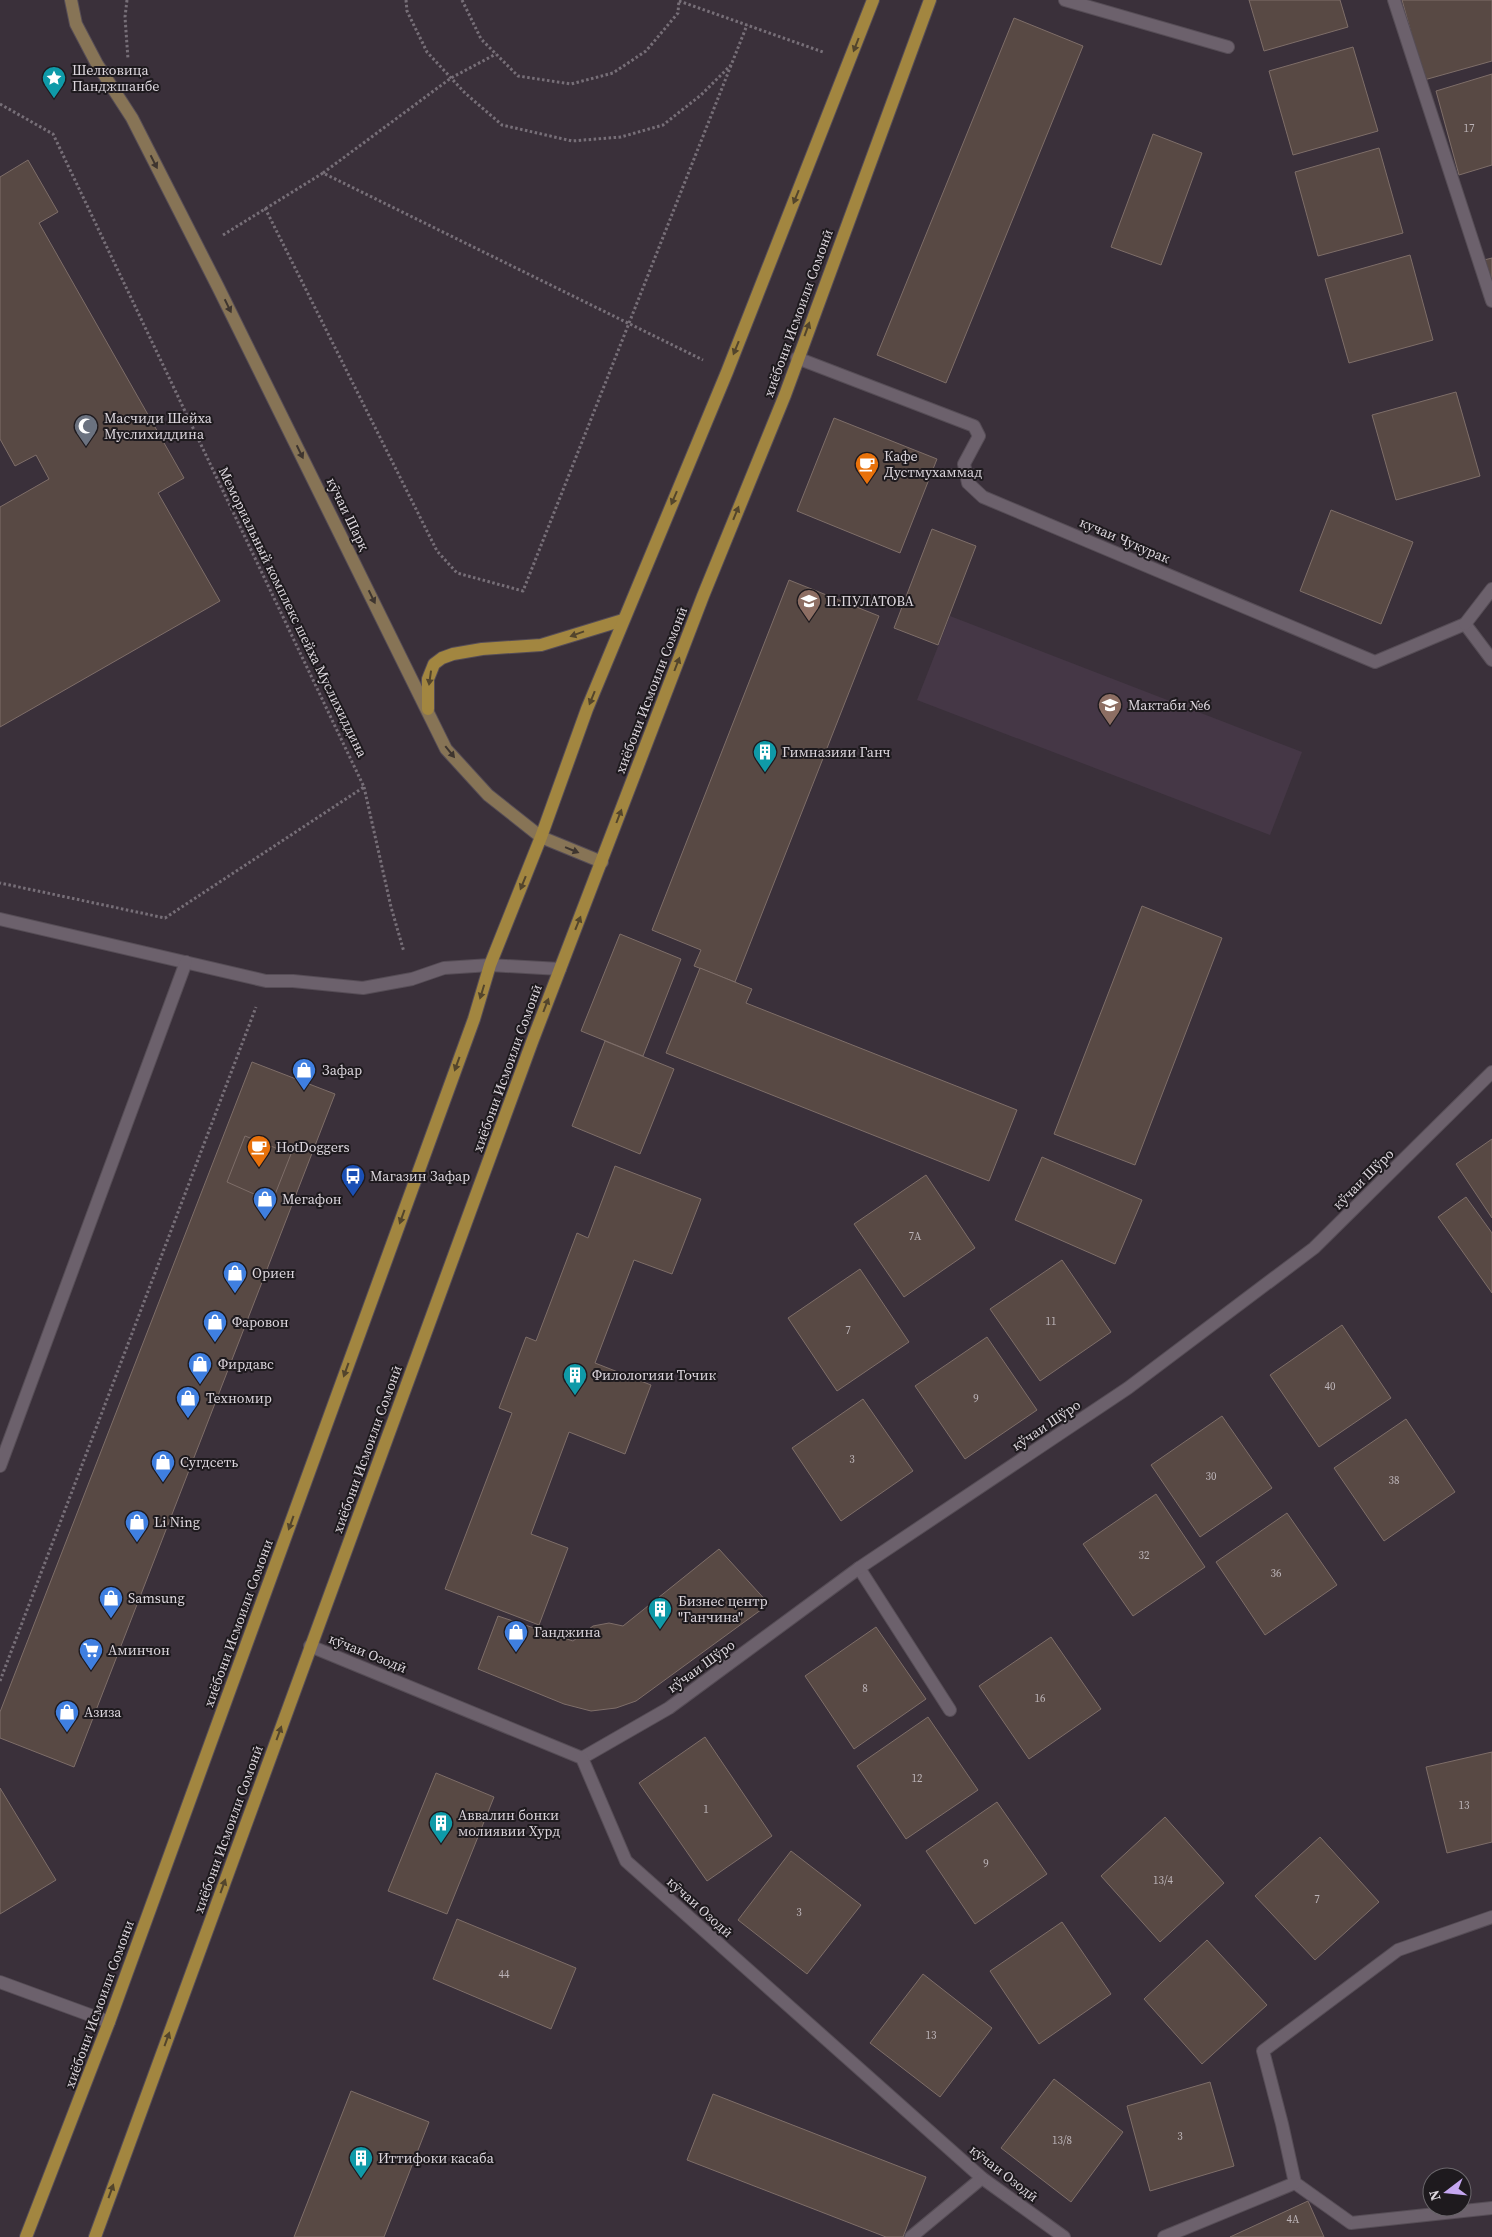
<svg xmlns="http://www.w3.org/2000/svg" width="1492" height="2237" font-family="'Source Serif 4',serif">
<rect width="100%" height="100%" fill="#3a303a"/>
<path fill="#453746" d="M950,616l352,136 -32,83 -353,-135z"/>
<g fill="#584944" stroke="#7e6e69">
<path d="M1249,0h91l8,27 -84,24z"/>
<path d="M1402,0h90v61l-68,19z"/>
<path d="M1014,18l69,28 -137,337 -69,-28z"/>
<path d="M1353,47l25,84 -85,24 -24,-84z"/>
<path d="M1492,74v91l-33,10 -23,-84z"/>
<path d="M1153,134l49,19 -41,112 -50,-18z"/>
<path d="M1379,148l24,85 -85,23 -23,-84z"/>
<path d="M28,160l30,52 -19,11 145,255 -26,15 62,108 -220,126v-220l49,-28 -13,-24 -21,11 -15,-27v-262z"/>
<path d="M1410,255l23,85 -84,23 -24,-84z"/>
<path d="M1492,258v30l-8,-28z"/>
<path d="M1456,392l24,84 -84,24 -24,-85z"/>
<path d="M834,418l103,41 -37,94 -103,-42z"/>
<path d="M1331,510l82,32 -32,82 -81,-33z"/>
<path d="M932,529l44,17 -38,99 -44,-17z"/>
<path d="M789,580l90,36 -144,366 -41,-16 7,-16 -49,-20z"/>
<path d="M1142,906l80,32 -87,227 -81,-31z"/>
<path d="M620,934l61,25 -38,97 -62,-25z"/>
<path d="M700,968l52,21 -6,14 271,107 -28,71 -323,-128z"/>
<path d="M605,1041l69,28 -34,85 -68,-28z"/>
<path d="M252,1062l83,32 -261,673 -74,-29v-26z"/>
<path d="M245,1136l46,18 -19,48 -45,-20z"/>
<path d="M1492,1139v79l-36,-54z"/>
<path d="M1042,1157l100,43 -27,64 -100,-44z"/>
<path d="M615,1166l86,33 -29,75 -38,-14 -39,103 56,22 -26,69 -56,-22 -38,102 37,14 -29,77 -94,-36 67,-176 -13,-5 27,-71 10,4 41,-108 11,5z"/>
<path d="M926,1175l49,73 -71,49 -50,-73z"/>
<path d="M1466,1197l26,36v60l-54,-76z"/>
<path d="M1062,1260l49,72 -71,49 -50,-72z"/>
<path d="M860,1269l49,73 -72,49 -49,-73z"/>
<path d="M1342,1325l49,73 -72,49 -49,-72z"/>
<path d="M987,1337l50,73 -72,49 -50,-73z"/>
<path d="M863,1399l50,72 -72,50 -49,-73z"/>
<path d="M1222,1416l50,72 -72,49 -49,-72z"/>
<path d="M1406,1419l49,73 -71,49 -50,-73z"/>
<path d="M1156,1494l49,73 -72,49 -50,-72z"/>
<path d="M1287,1513l50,72 -72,50 -49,-73z"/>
<path d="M719,1549l50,55 -133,97 -20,7 -25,3 -27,-7 -86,-35 20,-53 75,25 20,-15 16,-3 14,3z"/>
<path d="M876,1627l50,72 -72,50 -49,-73z"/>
<path d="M1051,1637l50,72 -72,50 -50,-73z"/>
<path d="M928,1717l50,73 -72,49 -49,-73z"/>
<path d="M705,1737l67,99 -65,45 -68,-98z"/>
<path d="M1492,1752v90l-45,11 -21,-86z"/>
<path d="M436,1773l58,24 -47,117 -59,-23z"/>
<path d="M0,1788l56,92 -56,34z"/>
<path d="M997,1802l50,72 -72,50 -49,-73z"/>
<path d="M1165,1817l59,66 -64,59 -59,-66z"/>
<path d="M1320,1837l59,65 -64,58 -60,-64z"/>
<path d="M791,1851l70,54 -54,69 -69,-54z"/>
<path d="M457,1919l119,49 -25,61 -118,-50z"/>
<path d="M1062,1922l49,72 -72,50 -49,-73z"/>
<path d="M1207,1940l60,65 -65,59 -58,-65z"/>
<path d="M923,1974l69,54 -52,69 -70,-54z"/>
<path d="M1054,2079l69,53 -52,70 -70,-54z"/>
<path d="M1210,2082l24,84 -84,25 -23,-85z"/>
<path d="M351,2091l78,31 -45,115h-90z"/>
<path d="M713,2094l213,83 -23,60h-17l-199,-77z"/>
<path d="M1308,2201l16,36h-94z"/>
</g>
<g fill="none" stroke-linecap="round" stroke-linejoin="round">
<g stroke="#564d56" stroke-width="14">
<g id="lane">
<path d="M859,1568l91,142"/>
<path d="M582,1758l87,-50 190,-140 269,-180 186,-140 178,-176"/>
<path d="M1492,1917l-94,33 -135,101 19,73 13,59 56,40 141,-15"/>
<path d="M1164,2237l131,-54"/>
</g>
</g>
<g stroke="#564d56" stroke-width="14">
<g id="street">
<path d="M1065,0l163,47"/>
<path d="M1394,0l98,301"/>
<path d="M797,358l177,68 5,10 -15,28 4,19 15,14 392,165 90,-38 27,36"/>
<path d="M1465,624l27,-35"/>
<path d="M0,919l266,62h27l70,7 49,-9 32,-11 46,-3 70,4"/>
<path d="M0,1466l186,-504"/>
<path d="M310,1646l272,112 44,103 356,317 82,59"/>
<path d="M0,1982l109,40"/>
<path d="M911,2237l71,-59"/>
</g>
</g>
<g stroke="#564d56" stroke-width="14">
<path id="secondary" d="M71,0l5,24 21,40 35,54 86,169 228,462 42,46 53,42 61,25"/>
</g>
<g stroke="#564d56" stroke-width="14">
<g id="primary">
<path d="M428,709v-30l6,-15 8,-6 11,-4 29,-5 59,-4 82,-25"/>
<path d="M26,2237l83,-215 365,-1003 16,-54 51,-128 46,-128 140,-337 146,-372"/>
<path d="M95,2237l437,-1195 171,-446 82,-201 145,-395"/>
</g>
</g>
<g stroke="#776f78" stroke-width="3" stroke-dasharray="2.5 2.5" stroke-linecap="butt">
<path d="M127,0l-2,17 3,42"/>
<path d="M406,0l1,11 20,41 38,41 37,32 70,16 49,-4 42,-12 38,-30 30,-30"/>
<path d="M462,0l19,39 37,37 53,8 42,-11 33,-22 32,-38 1,-13"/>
<path d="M679,1l144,51"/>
<path d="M0,104l53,30 311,653 -199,131 -165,-35"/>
<path d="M323,173l128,-95 45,-24"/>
<path d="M265,208l172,343 20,22 66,18 224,-566"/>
<path d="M223,235l100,-62 380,187"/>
<path d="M364,787l27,120 13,45"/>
<path d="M0,1681l256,-674"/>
</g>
<use href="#lane" stroke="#6c616c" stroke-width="12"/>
<use href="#street" stroke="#6c616c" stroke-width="12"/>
<use href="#secondary" stroke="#877456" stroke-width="12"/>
<use href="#primary" stroke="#a28640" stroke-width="12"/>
</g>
<defs><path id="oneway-solid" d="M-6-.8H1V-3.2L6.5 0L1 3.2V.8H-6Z" transform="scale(1.25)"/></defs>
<g fill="#53452c">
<use href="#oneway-solid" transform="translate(856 45) rotate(111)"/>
<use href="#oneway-solid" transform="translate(796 197) rotate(112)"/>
<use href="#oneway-solid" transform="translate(807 329) rotate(-70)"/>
<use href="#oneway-solid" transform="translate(736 348) rotate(112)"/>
<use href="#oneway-solid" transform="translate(674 498) rotate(113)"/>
<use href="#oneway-solid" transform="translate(736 513) rotate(-68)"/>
<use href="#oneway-solid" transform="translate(577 634) rotate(160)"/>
<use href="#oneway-solid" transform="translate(677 664) rotate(-69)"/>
<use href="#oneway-solid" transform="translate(430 678) rotate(98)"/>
<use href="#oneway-solid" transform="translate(592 698) rotate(112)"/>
<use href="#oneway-solid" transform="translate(619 816) rotate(-69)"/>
<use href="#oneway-solid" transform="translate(523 883) rotate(112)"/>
<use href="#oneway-solid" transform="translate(578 923) rotate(-68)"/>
<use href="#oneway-solid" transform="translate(482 992) rotate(107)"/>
<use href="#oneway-solid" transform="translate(546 1005) rotate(-69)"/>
<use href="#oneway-solid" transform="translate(457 1064) rotate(110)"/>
<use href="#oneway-solid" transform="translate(402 1217) rotate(110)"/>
<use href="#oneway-solid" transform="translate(346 1370) rotate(110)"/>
<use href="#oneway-solid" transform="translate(291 1523) rotate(110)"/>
<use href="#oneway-solid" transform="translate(279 1733) rotate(-70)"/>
<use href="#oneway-solid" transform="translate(223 1886) rotate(-70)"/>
<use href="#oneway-solid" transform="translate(167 2039) rotate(-70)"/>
<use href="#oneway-solid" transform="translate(111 2191) rotate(-70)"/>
</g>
<g fill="#3e352f">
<use href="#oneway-solid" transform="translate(154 162) rotate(63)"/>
<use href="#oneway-solid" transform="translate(228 306) rotate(64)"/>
<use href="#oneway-solid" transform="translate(300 452) rotate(64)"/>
<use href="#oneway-solid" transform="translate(372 597) rotate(64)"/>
<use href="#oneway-solid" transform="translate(450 752) rotate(51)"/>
<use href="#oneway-solid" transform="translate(572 850) rotate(22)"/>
</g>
<defs>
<g id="sight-pin" transform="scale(1.25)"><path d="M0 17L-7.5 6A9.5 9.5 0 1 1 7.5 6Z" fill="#0f9aa8" stroke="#1e1a1e"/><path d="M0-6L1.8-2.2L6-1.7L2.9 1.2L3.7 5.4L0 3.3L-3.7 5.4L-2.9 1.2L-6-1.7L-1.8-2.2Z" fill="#fff"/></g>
<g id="mosque-pin" transform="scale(1.25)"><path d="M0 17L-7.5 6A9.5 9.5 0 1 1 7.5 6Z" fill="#6b7280" stroke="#1e1a1e"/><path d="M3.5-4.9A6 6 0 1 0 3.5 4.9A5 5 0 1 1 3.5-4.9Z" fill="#fff"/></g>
<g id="cafe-pin" transform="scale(1.25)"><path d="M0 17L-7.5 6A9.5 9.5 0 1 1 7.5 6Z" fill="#e8710a" stroke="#1e1a1e"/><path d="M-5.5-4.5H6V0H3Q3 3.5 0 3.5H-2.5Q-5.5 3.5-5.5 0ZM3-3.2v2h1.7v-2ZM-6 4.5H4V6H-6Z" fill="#fff"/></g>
<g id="school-pin" transform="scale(1.25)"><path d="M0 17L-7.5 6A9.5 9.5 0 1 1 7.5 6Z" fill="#8d6e63" stroke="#1e1a1e"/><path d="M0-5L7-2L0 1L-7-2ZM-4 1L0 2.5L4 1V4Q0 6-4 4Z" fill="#fff"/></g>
<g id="building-pin" transform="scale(1.25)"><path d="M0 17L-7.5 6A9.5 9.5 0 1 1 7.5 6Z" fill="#0f9aa8" stroke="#1e1a1e"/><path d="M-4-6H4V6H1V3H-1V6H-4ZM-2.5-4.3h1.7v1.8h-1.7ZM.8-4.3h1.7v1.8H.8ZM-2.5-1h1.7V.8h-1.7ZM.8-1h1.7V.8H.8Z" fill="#fff"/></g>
<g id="shop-pin" transform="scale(1.25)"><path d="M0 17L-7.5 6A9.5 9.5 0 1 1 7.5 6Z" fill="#3f7fe0" stroke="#1e1a1e"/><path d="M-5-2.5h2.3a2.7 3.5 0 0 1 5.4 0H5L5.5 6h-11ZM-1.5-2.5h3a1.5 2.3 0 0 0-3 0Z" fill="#fff"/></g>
<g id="bus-pin" transform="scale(1.25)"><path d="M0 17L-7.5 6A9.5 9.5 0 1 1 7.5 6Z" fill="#1a4fb4" stroke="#1e1a1e"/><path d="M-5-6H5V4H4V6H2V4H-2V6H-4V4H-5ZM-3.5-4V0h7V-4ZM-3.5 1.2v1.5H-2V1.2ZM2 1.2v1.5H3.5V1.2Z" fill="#fff"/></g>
<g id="supermarket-pin" transform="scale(1.25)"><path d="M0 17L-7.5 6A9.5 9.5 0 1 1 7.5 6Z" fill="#3f7fe0" stroke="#1e1a1e"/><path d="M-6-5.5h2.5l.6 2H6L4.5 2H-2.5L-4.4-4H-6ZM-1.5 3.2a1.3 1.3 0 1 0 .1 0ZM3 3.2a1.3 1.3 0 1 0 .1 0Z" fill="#fff"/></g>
</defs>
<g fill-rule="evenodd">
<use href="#sight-pin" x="54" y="78"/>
<use href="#mosque-pin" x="86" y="426"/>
<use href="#cafe-pin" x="867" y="464"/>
<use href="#school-pin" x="809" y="601"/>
<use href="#school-pin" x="1110" y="705"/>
<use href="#building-pin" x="765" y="752"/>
<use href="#shop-pin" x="304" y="1070"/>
<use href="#cafe-pin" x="259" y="1147"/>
<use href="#bus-pin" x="353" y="1176"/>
<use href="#shop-pin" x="265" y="1199"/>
<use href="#shop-pin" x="235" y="1273"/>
<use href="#shop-pin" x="215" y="1322"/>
<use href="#shop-pin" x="200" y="1364"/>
<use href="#building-pin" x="575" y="1375"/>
<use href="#shop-pin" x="188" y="1398"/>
<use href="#shop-pin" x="163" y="1462"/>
<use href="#shop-pin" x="137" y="1522"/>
<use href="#shop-pin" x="111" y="1598"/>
<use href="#building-pin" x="660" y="1609"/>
<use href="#shop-pin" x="516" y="1632"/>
<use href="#supermarket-pin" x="91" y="1650"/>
<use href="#shop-pin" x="67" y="1712"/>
<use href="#building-pin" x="441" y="1823"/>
<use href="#building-pin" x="361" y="2158"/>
</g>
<g text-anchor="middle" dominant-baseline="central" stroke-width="4" stroke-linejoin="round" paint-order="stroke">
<g font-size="11" fill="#bcb4b8">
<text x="1469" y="128">17</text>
<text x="915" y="1236">7А</text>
<text x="1051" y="1321">11</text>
<text x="848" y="1330">7</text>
<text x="1330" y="1386">40</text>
<text x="976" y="1398">9</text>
<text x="852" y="1459">3</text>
<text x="1211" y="1476">30</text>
<text x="1394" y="1480">38</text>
<text x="1144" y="1555">32</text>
<text x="1276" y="1573">36</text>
<text x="865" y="1688">8</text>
<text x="1040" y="1698">16</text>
<text x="917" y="1778">12</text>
<text x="1464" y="1805">13</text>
<text x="706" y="1809">1</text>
<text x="986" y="1863">9</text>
<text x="1163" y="1880">13/4</text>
<text x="1317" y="1899">7</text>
<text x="799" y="1912">3</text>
<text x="504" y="1974">44</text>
<text x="931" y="2035">13</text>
<text x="1180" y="2136">3</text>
<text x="1062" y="2140">13/8</text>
<text x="1293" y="2219">4А</text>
</g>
<g font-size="14" fill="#ddd7de" stroke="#1e1a1e" text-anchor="start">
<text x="72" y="70">Шелковица<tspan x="72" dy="16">Панджшанбе</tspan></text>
<text x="104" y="418">Масчиди Шейха<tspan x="104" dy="16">Муслихиддина</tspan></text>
<text x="884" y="456">Кафе<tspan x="884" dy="16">Дустмухаммад</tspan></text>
<text x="826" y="601">П.ПУЛАТОВА</text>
<text x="1128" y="705">Мактаби №6</text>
<text x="782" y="752">Гимназияи Ганч</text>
<text x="322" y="1070">Зафар</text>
<text x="276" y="1147">HotDoggers</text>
<text x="370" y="1176">Магазин Зафар</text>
<text x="282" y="1199">Мегафон</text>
<text x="252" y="1273">Ориен</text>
<text x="232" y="1322">Фаровон</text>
<text x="218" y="1364">Фирдавс</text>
<text x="592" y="1375">Филологияи Точик</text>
<text x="206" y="1398">Техномир</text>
<text x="180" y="1462">Сугдсеть</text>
<text x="154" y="1522">Li Ning</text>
<text x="128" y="1598">Samsung</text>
<text x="678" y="1601">Бизнес центр<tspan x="678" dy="16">"Ганчина"</tspan></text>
<text x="534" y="1632">Ганджина</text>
<text x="108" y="1650">Аминчон</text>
<text x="84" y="1712">Азиза</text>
<text x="458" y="1815">Аввалин бонки<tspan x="458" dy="16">молиявии Хурд</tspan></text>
<text x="378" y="2158">Иттифоки касаба</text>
</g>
<g font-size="14" fill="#ddd7de" stroke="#1e1a1e">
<text transform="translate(798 313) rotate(-70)">хиёбони Исмоили Сомонӣ</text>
<text transform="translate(348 514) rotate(64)">кӯчаи Шарқ</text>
<text transform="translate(1125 540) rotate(23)">кучаи Чукурак</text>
<text transform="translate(293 612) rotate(64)">Мемориальный комплекс шейха Муслихиддина</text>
<text transform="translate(651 690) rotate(-69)">хиёбони Исмоили Сомонӣ</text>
<text transform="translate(507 1068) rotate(-70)">хиёбони Исмоили Сомонӣ</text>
<text transform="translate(1363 1179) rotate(-45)">кўчаи Шўро</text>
<text transform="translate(1046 1425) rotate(-34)">кўчаи Шўро</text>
<text transform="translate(367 1449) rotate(-70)">хиёбони Исмоили Сомонӣ</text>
<text transform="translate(238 1623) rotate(-70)">хиёбони Исмоили Сомони</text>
<text transform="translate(368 1653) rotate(22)">кӯчаи Озодӣ</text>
<text transform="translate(701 1666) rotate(-36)">кўчаи Шўро</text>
<text transform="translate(228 1829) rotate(-70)">хиёбони Исмоили Сомонӣ</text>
<text transform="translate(700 1907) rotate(42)">кӯчаи Озодӣ</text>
<text transform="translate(99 2004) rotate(-70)">хиёбони Исмоили Сомони</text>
<text transform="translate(1004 2173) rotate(38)">кӯчаи Озодӣ</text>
</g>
</g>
<g transform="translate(1447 2192) rotate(254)"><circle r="24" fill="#1e1a1e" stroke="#6a666b"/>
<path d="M0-4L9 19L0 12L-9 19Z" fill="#c5a7f1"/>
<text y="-8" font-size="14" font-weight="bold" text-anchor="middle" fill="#ddd7de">N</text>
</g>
</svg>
